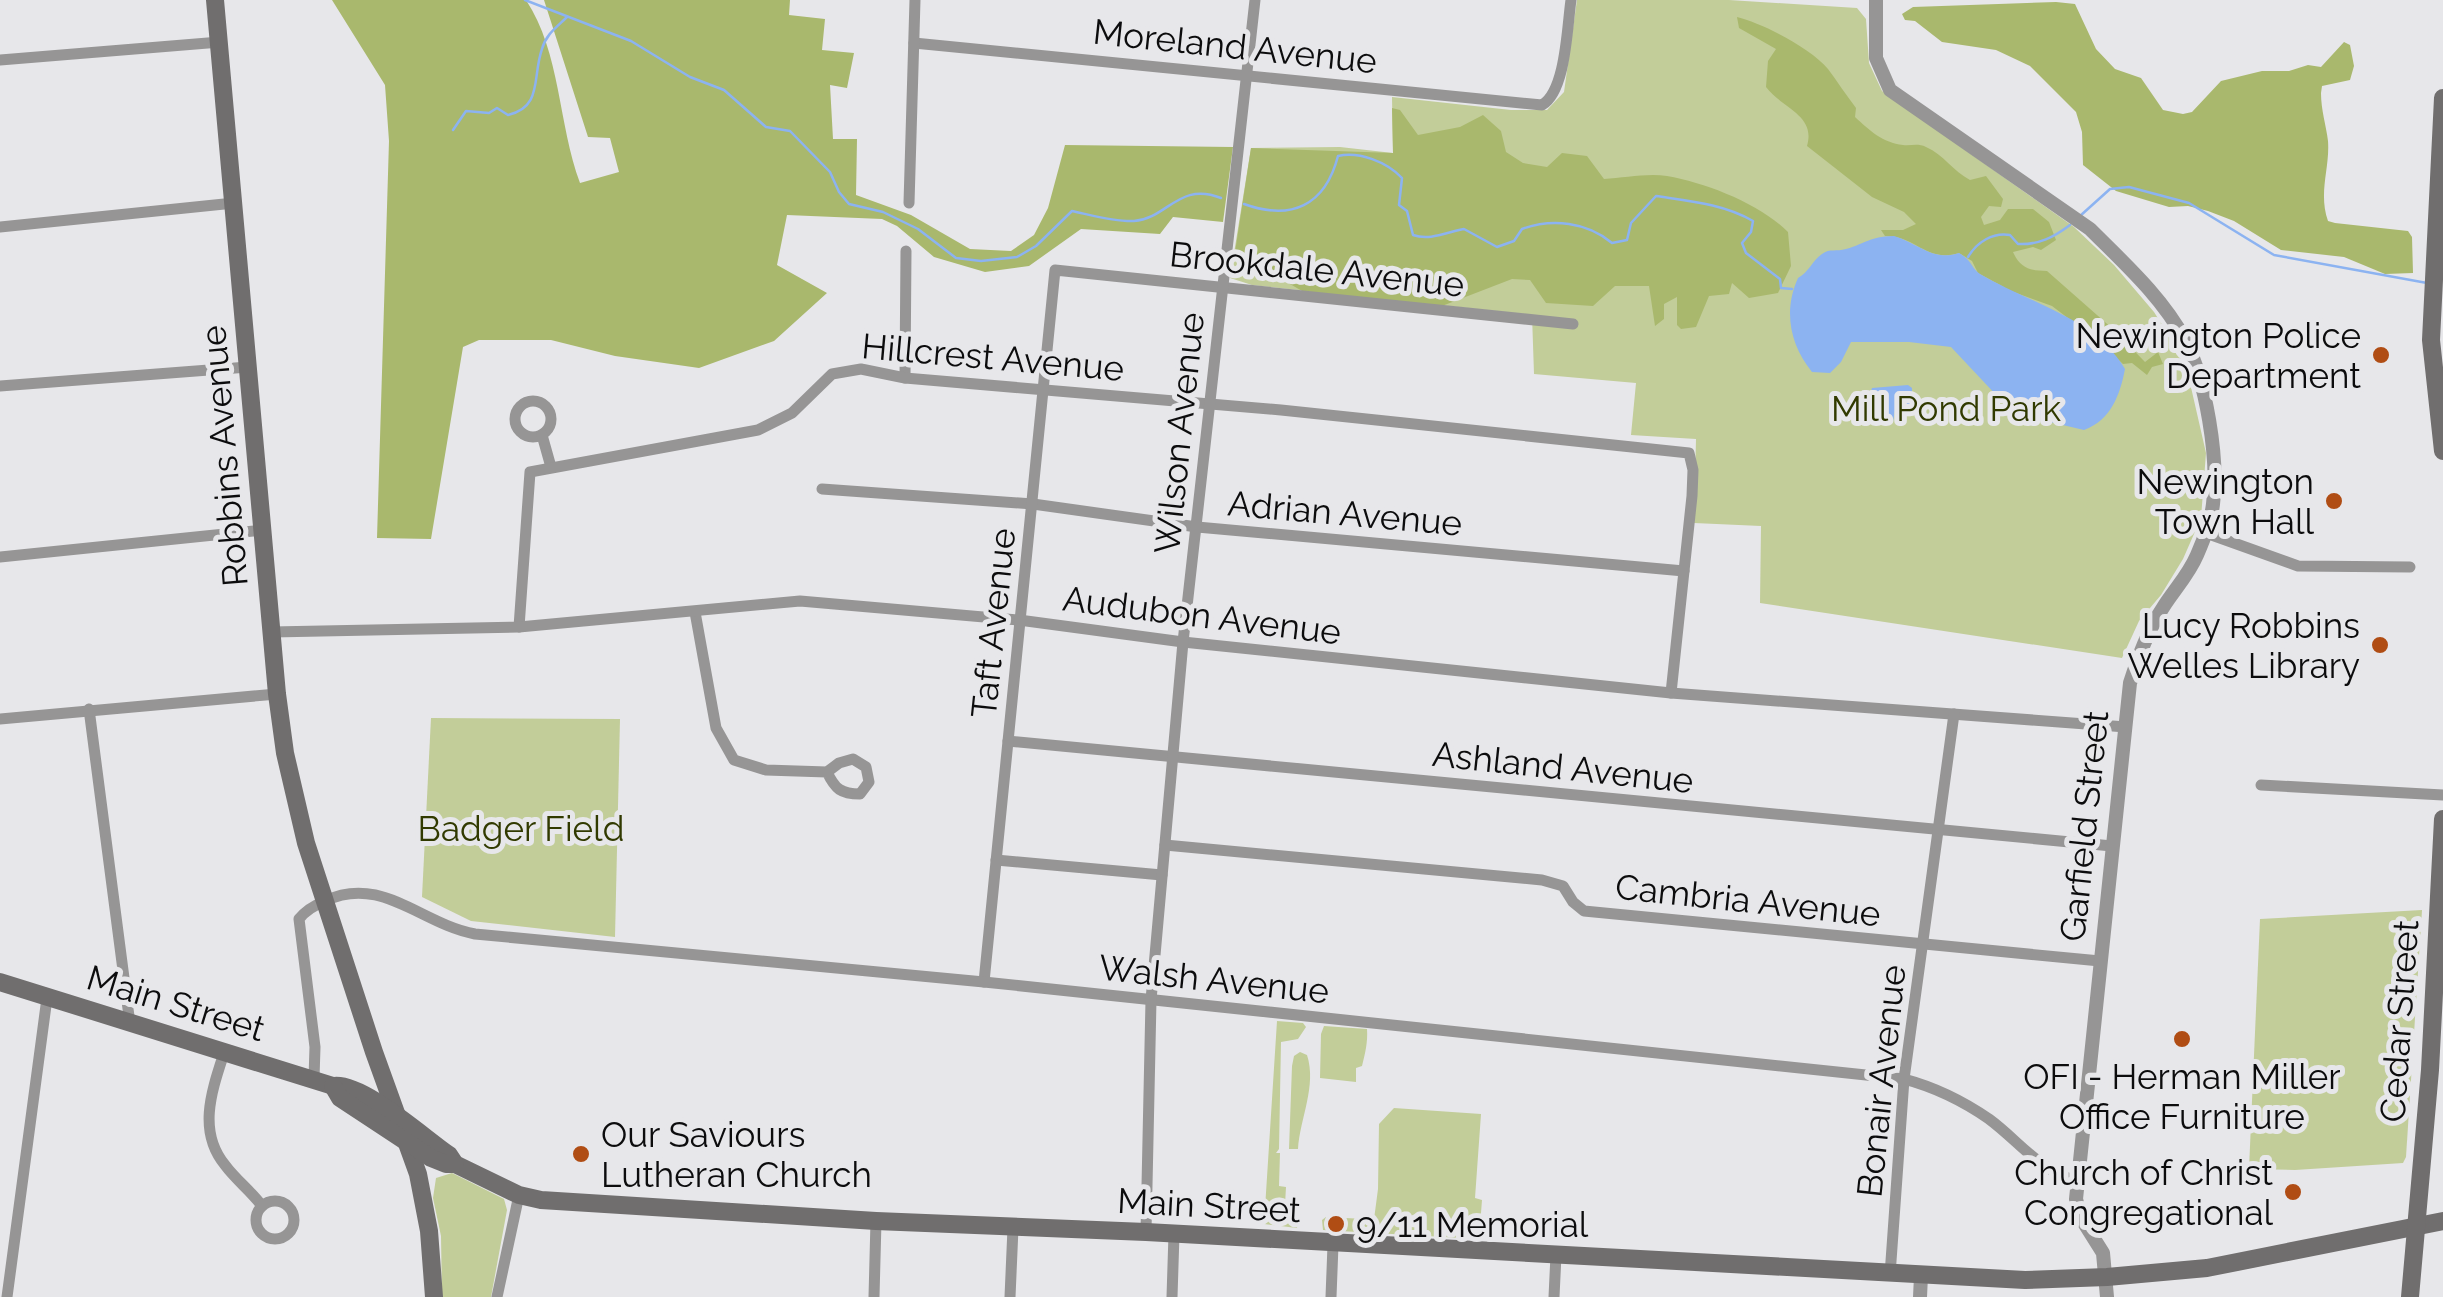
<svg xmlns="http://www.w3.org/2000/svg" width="2443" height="1297" font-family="Raleway,sans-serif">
<rect width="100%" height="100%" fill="#e7e7ea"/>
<g fill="#c2cd99">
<path d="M1577,0h152l128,8 9,11 3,44 13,28 192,136 40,38 40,47 31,49 21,92 -5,65 -18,41 -22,36 -22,26 -17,37 -362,-55 1,-77 -67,-3 2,-84 -65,-4 5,-52 -102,-9 -2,-59 -280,-30 -22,-7 21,-130 89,-1 53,6 -1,-56 119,13h36l17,-18z"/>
<path d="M431,718l189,1 -5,218 -144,-16 -49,-24z"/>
<path d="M2422,910l-16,247 -3,6 -108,7 -46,-1 11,-250z"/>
<path d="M1277,1021l26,2 3,4 -8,12 -17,3 -2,107 -3,4h4l-1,33 7,1 -2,35 14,1 -1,5 -33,-4z"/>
<path d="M1324,1026l43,3c1,13 -2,25 -5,37l-6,2v14l-36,-4 1,-44z"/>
<path d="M1300,1052l7,3c10,31 -7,63 -9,94h-9l3,-83 2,-10z"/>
<path d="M1394,1108l87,6 -6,84 7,2 -3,39 -156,-9 -1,-10 4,-3 39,2 1,6 7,2 5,-38 1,-65z"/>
<path d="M452,1173l52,26 3,11 -16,87h-49l-1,-61 -8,-38 3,-20z"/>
</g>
<g fill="#a9b86d">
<path d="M332,0h194c35,53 32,124 54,183l39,-11 -9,-34 -22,-1 -44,-137h246l-1,15 36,4 -3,31 32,3 -7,35 -17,-3 3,54h24l-1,56 55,20 59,34 41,2 23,-16 14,-27 17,-63 168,2 -10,75 -50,-5 -13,17 -79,-5 -52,37 -44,6 -51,-15 -37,-31 -15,-7 -95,-4 -10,50 50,28 -53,48 -75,27 -84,-12 -64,-16h-72l-16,7 -32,192 -54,-1 12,-397 -4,-56z"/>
<path d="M2056,2l19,2 21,45 19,20 26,9 22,32 20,4 9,-2 29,-31 41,-10h27l19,-6 13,2 23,-25 6,3 4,21 -4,14 -28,6 -1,7c0,17 5,32 7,48 2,27 -10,52 0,80l7,2 73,8 4,6 1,36 -28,1 -41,-17 -63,-7 -47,-29 -26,-10 -20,-5 -19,1 -53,-16 -33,-26 -1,-33 -6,-20 -46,-46 -34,-16 -54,-8 -27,-21 -10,-1 -3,-6 11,-7z"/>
<path d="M1737,17c25,6 74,31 91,52 9,12 18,26 28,39l-1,9c14,13 28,26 48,28 8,1 15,-2 23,2 18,8 27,24 44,33l16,-4 17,23 -2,8 -12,-1 -8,11 3,8 16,-5 8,-11h25l16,13 7,18 -15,10 -8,-3 -20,5c7,16 17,19 34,19l67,59 31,32 13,-10 5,12 -11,3 -5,8 -15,-12 -9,1 -26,-24 -45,-34 -41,-15 -33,-18 -6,-12 -13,-8c-33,10 -44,-18 -74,-17l-4,-6h22l13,-6 -12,-12 -32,-15 -65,-51c9,-31 -24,-37 -41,-59l2,-26 8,-12 -37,-21z"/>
<path d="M1392,108l8,2 18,25 42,-8 23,-12 18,16 5,21 17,11 24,4 15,-14 25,3 17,23c20,-1 43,-6 63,-3 40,7 93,28 121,56l3,34 -13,27 -29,5 -17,-15 -3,11 -20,2 -13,31 -15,2 -4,-4v-28l-13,7v15l-9,7 -6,-40h-34l-22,20 -47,-3 -16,-23 -18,-1 -70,27 -140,-15 -67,-39 16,-104 142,5z"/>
</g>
<g fill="#8cb3f1">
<path d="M1894,236c24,7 39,26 65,17 14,8 12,15 21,21 47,28 116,44 145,95 -5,26 -14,51 -41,61l-34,-8 -22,-15 -30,-10 -47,-50 -42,-5h-58l-10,20 -11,11 -18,-1c-22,-27 -29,-61 -14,-94 11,-6 14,-17 24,-24 8,-6 14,-2 24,-5 21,-6 22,-12 48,-13z"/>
<path d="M1908,385l4,3v20l-17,2 -2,12 -39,2 -1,-23 16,-2 3,-11z"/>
</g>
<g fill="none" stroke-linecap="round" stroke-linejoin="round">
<g stroke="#8cb3f1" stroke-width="2.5">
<path d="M525,0l106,41 59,36 34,13 42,37 24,4 40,41 9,20 10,12 34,8 35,17 38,29 25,3 36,-4 19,-11 36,-35c19,4 43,11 62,10 33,-2 45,-40 87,-23"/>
<path d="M453,130l13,-19 23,2 8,-5 11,7c35,-8 24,-38 34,-66 4,-15 15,-22 25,-32"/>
<path d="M1244,204c47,17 81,2 94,-48 21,-5 49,6 64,22l-3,27 8,6 6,24c17,6 34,-3 51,-6l33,18 17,-6 8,-12c30,-11 65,-7 90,14l15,-3 4,-17 25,-27c33,5 68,8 97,25l-2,11 -9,11 4,10 34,26 1,9 11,1"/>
<path d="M2080,216l30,-27 19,-2 60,16 85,52 153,28"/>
<path d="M1968,257c9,-15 25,-25 42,-22l8,9c21,1 36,-7 52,-19"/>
</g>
<g stroke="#969595" stroke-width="11">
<path d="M914,43l628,62c24,-14 25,-78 29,-105"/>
<path d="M0,60l220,-18"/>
<path d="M909,203l6,-203"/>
<path d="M0,227l234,-24"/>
<path d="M905,378l1,-127"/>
<path d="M0,386l248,-19"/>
<circle cx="533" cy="419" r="18"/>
<path d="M542,435l9,32"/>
<path d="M822,489l211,15 164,23 487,44"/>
<path d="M2206,533l92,33 112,1"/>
<path d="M0,557l263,-27"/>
<path d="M695,612l21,116 18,32 32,10 61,2 12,-9 14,-4 13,8 3,15 -9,12c-19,0 -25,-5 -33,-22"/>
<path d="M519,627l11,-155 228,-42 34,-17 40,-39 29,-5 44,9 376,32 408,43 4,17 -1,26 -21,197"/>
<path d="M272,632l247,-5 281,-26 219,19 164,22 488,51 455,34"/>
<path d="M89,709l41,315"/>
<path d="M0,719l277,-25"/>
<path d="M1008,741l1104,105"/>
<path d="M2261,785l182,10"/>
<path d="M1165,845l377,35 21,6 10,16 11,9 516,50"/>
<path d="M996,860l166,15"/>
<path d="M984,982l71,-712 518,54"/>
<path d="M224,1053c-12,37 -27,78 1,112 11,15 26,26 37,41"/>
<path d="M314,1078l1,-31 -16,-128c7,-9 16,-14 26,-18 56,-27 96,23 150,33l509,48 920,97c30,8 59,22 85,40 30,22 51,53 89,62"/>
<circle cx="275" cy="1220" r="19"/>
<path d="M1146,1232l5,-232 32,-358 72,-642"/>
<path d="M1890,1275l14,-196 50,-365"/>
<path d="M7,1297l40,-299"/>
<path d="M497,1297l22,-102"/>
<path d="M874,1297l2,-76"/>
<path d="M1010,1297l3,-69"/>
<path d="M1172,1297l2,-63"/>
<path d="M1331,1297l2,-52"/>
<path d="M1554,1297l2,-42"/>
</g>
<g stroke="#969595" stroke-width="14">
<path d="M1876,0v58l14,32 200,139c34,34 72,68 95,111 21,40 34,119 28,164 -2,18 -9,35 -16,51 -8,19 -22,34 -33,51 -16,24 -25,49 -34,77l-54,516 5,19 22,35 4,44"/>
<path d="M1920,1297l1,-21"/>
</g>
<g stroke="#706e6e" stroke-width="18">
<path d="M215,0l62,694 8,59 21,90 68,209 44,122 11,57 5,66"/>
<path d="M2443,98l-12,242 12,111"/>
<path d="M0,982l333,104c28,-5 91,52 116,69l6,9 64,31 22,5 335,21 270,11 879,48 82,-3 100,-9 236,-47"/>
<path d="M333,1086l7,12 91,60 15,6h9"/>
<path d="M2410,1297l20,-227 13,-251"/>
</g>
</g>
<g fill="#b04d14" stroke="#e7e7ea" stroke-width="4">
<circle cx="2381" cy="355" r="10"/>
<circle cx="2334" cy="501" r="10"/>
<circle cx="2380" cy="645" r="10"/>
<circle cx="2182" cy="1039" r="10"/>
<circle cx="581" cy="1154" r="10"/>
<circle cx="2293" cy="1192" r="10"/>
<circle cx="1336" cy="1224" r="10"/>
</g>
<g text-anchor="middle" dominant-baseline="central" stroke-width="10" stroke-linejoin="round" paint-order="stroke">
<g font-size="35" fill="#0c0c0d" stroke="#e7e7ea">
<text transform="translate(1235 46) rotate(6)">Moreland Avenue</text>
<text transform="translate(1317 269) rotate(6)">Brookdale Avenue</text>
<text transform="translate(993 357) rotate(5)">Hillcrest Avenue</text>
<text transform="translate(1179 433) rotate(-84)">Wilson Avenue</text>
<text transform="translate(224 456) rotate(-95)">Robbins Avenue</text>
<text transform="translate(1345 513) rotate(5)">Adrian Avenue</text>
<text transform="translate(1202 615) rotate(7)">Audubon Avenue</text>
<text transform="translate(993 623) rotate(-84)">Taft Avenue</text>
<text transform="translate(1563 767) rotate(6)">Ashland Avenue</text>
<text transform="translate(2084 826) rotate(-84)">Garfield Street</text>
<text transform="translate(1748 900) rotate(6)">Cambria Avenue</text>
<text transform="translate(1214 979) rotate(6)">Walsh Avenue</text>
<text transform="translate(176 1003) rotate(17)">Main Street</text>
<text transform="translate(2399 1021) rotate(-86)">Cedar Street</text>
<text transform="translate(1881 1081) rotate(-84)">Bonair Avenue</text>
<text transform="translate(1209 1205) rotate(3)">Main Street</text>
</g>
<g font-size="35" fill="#0c0c0d" stroke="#e7e7ea" text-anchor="end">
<text x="2361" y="335">Newington Police<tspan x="2361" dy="40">Department</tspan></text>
<text x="2314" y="481">Newington<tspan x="2314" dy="40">Town Hall</tspan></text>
<text x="2360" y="625">Lucy Robbins<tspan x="2360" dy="40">Welles Library</tspan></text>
<text x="2182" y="1076" text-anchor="middle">OFI - Herman Miller<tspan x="2182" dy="40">Office Furniture</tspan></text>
<text x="601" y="1134" text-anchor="start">Our Saviours<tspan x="601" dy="40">Lutheran Church</tspan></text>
<text x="2273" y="1172">Church of Christ<tspan x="2273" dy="40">Congregational</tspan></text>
<text x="1356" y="1224" text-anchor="start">9/11 Memorial</text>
</g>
<g font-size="35" fill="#313a00" stroke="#e7e7ea">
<text x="1946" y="408">Mill Pond Park</text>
<text x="521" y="828">Badger Field</text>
</g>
</g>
</svg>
